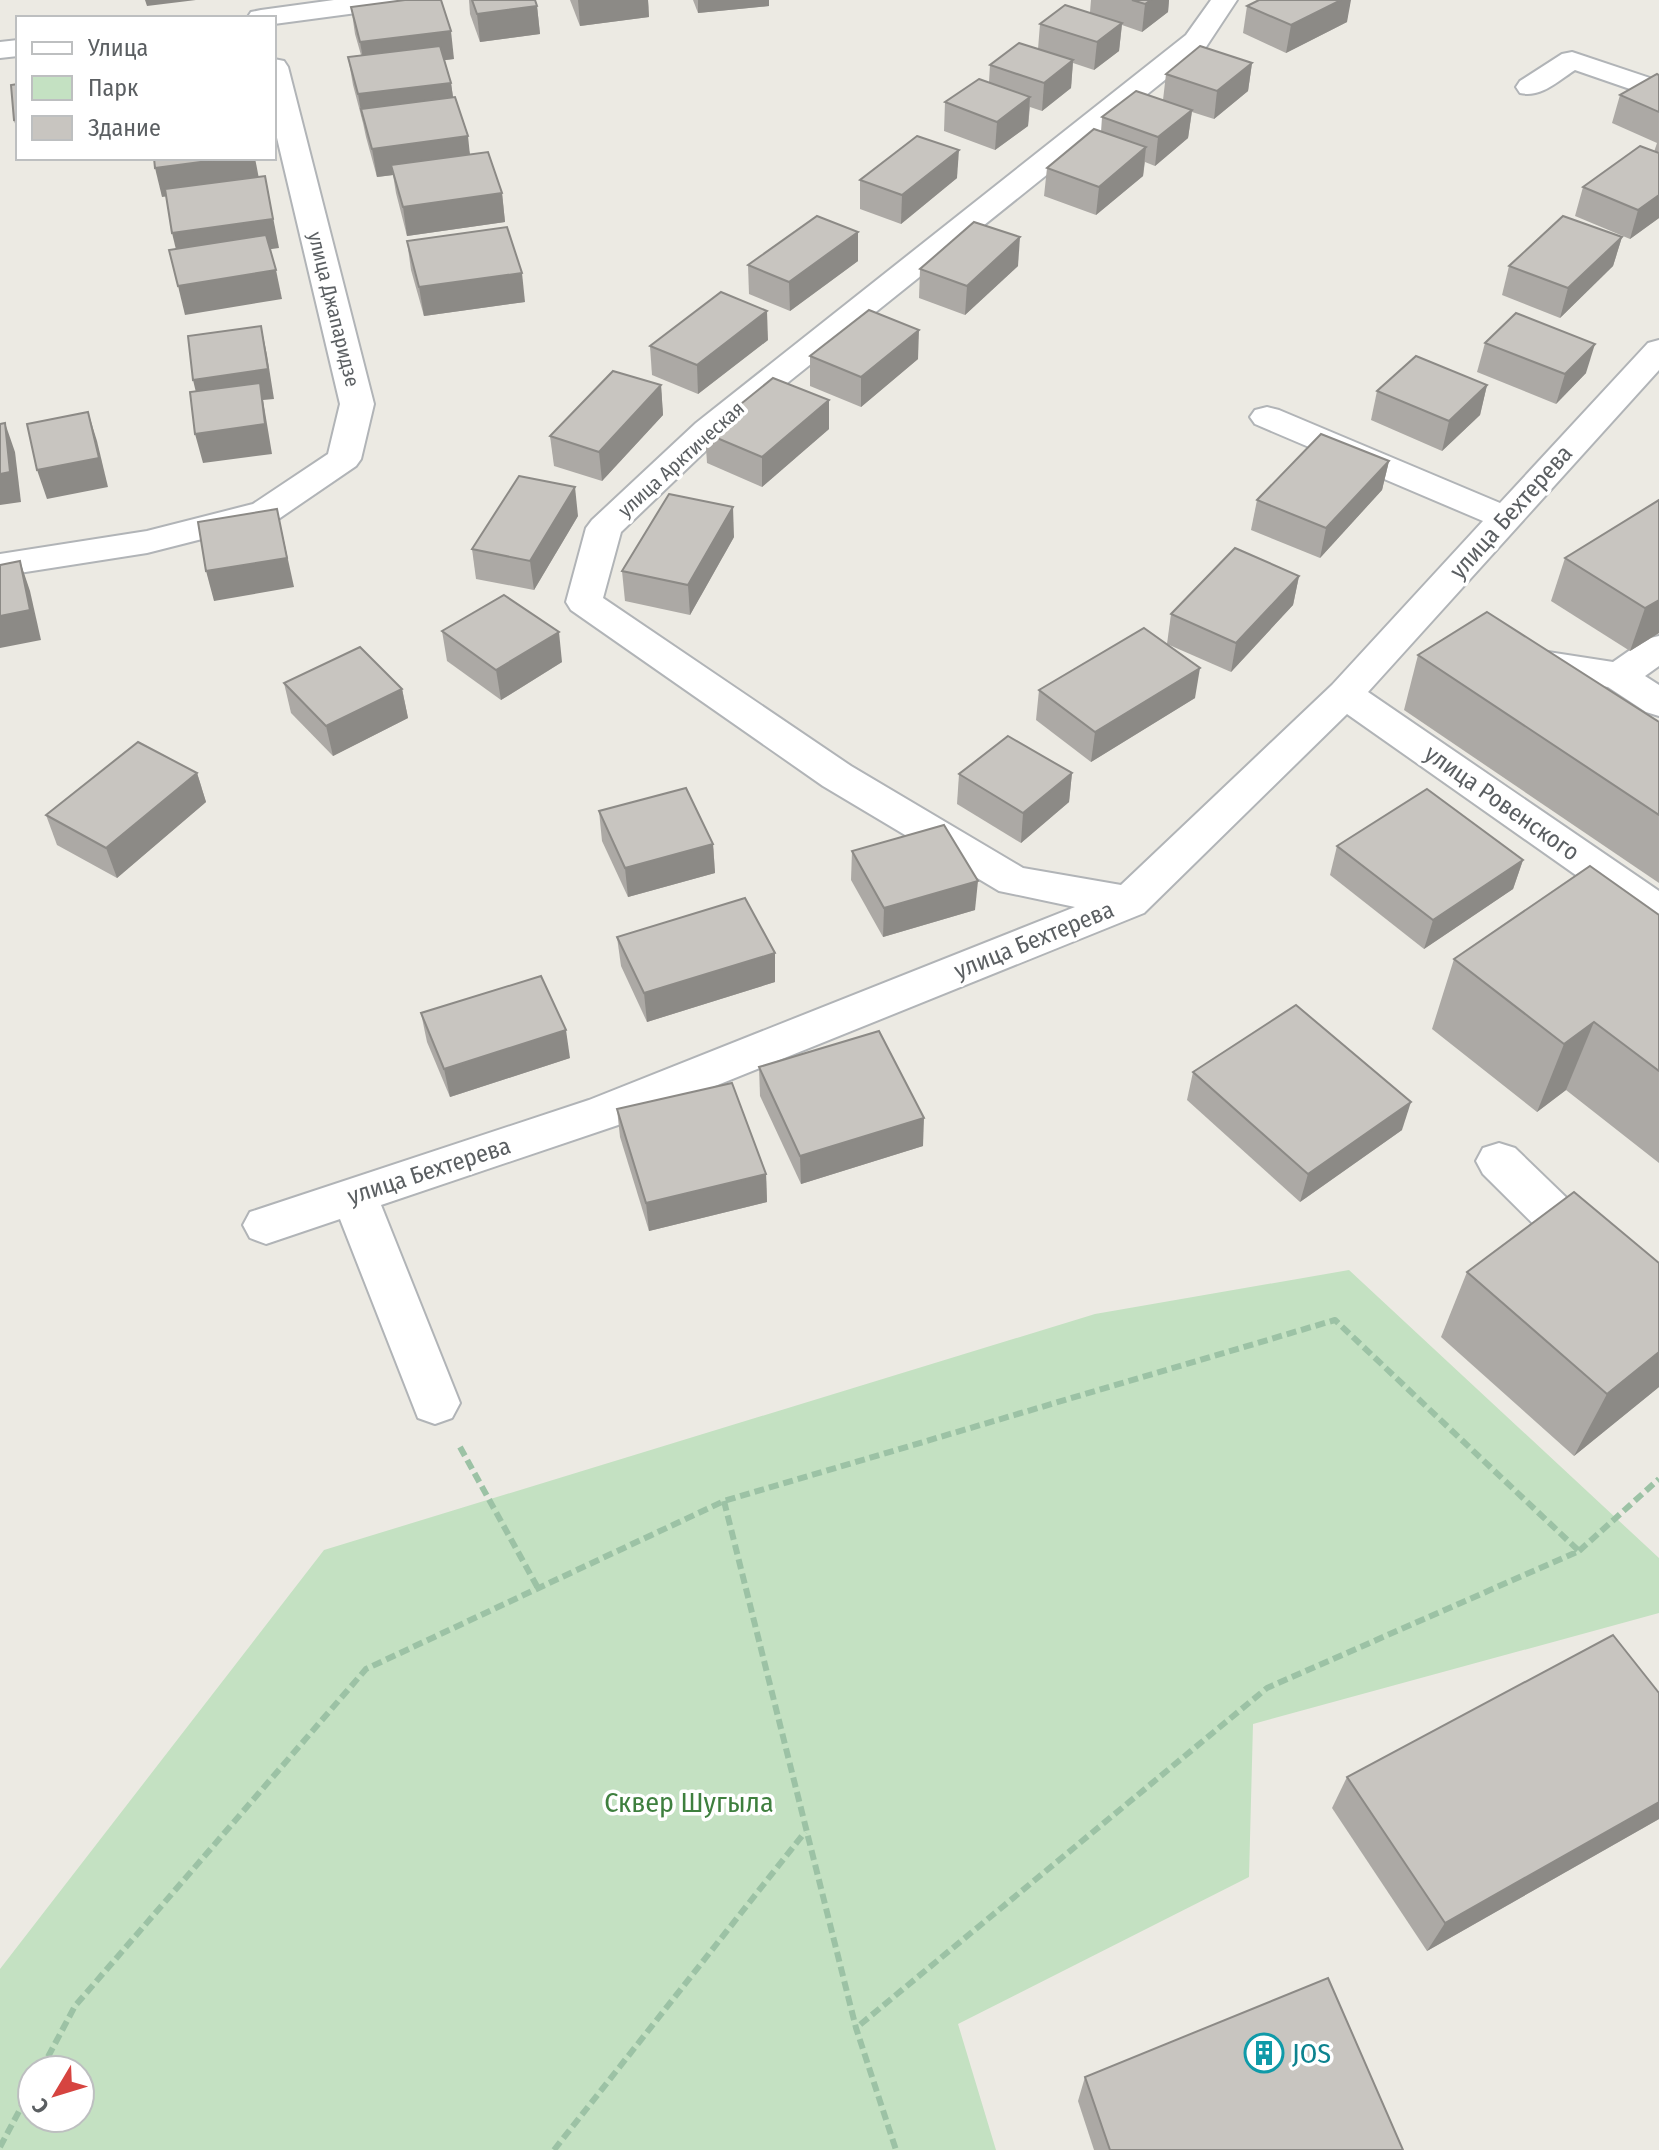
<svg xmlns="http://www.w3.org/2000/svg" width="1659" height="2150" font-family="'Fira Sans Condensed',sans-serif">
<rect width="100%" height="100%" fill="#eceae3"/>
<path fill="#c4e1c2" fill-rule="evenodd" d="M1349,1270l310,288v55l-406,111 -4,153 -291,147 38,126h-996v-181l324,-419 771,-236zM32,2070h48v48h-48z"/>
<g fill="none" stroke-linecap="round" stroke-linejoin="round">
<g stroke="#b1b4b7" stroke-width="4">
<g id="minor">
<path d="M334,0h73l-4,6 -9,2 -120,16v-6h-27l4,-6 10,-2z"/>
<path d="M1211,0h26l-31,47 -486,390 -99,95 -18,66 248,168 172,102 98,17 211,-200 151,-164 -228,-97 -5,-7 5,-7 12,-3 12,3 221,93 148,-160 11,-3v30l-291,322 291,199v36l-15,-4 -297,-209 -203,199 -523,211 -240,81 79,198 -8,15 -17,6 -17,-6 -78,-199 -74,25 -16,-6 -7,-13 7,-13 339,-112 486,-193 -76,-16 -176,-105 -252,-176 -5,-8 20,-74 6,-8 104,-97 490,-388z"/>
<path d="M18,40v16l-18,2v-16z"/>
<path d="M1572,52l87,29v18l-84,-29c-17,11 -34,28 -55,23l-4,-6 4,-6 42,-27z"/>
<path d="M274,59l10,2 4,6 86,337 -13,55 -5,7 -79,54 -130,33 -147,23v-22l147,-23 106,-27 75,-50 12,-50 -66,-279z"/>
<path d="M1659,636v30l-14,10 14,9v31l-13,-4 -38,-25 -92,-16 -13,-3 -6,-9 6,-9 13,-3 97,15 33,-23z"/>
<path d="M1499,1143l16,5 144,139v51l-17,-6 -159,-158 -7,-13 7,-13z"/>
</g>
</g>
<g stroke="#9cc2a5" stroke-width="6" stroke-dasharray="10 5" stroke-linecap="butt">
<path d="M460,1447l79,143"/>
<path d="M724,1501l132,527 40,122"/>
<path d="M1579,1551l80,-72"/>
<path d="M41,2070l34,-64 291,-337 358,-168 611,-181 244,231 -312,137 -411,340"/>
<path d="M0,2147l32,-60"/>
<path d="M554,2150l251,-318"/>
</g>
<use href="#minor" fill="#fff" fill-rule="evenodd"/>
</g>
<g fill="#aca9a5">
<path d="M469,0h66l2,6 3,28 -60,8 -10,-28z"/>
<path d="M570,0h78l1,17 -69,9z"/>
<path d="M693,0h76v6l-71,7z"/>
<path d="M1091,0h78l-1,12 -26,20 -20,-7 -3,26 -25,19 -21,-7 -2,25 -29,23 -12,-4 -2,19 -33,24 -51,-19 1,-29 44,-20 1,-17 48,-16 2,-25 50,-12z"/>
<path d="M1247,6l100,16 -61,31 -43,-20z"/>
<path d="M351,7l103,52 -10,1 7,23 2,14 17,57 32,39 3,29 -98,14 -11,-43 -3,-18 -16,2 -11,-40 -3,-14 -10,-38 -5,-28 13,-2 -6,-21z"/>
<path d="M1252,63l-4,28 -34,28 -22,-7 -4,26 -33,28 -10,-4 -2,14 -47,39 -52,-19 3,-28 54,-36 1,-15 61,-17 3,-26z"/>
<path d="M1659,75v143l-29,21 -55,-23 8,-29 71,-35 3,-9 -45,-20 8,-28z"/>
<path d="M957,178l-56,46 -41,-15v-29z"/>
<path d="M858,232v29l-68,50 -41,-17 -1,-29z"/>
<path d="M1622,237l-9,29 -53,52 -58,-23 7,-29z"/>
<path d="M407,241l118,61 -101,14 -13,-46z"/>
<path d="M1018,266l-53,49 -46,-17 1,-29z"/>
<path d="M768,340l-70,54 -46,-19 -2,-29z"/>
<path d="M1485,343l101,30 -30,31 -79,-32z"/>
<path d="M810,356l108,3 -57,48 -51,-21z"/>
<path d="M661,385l2,30 -61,66 -48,-15 -4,-30z"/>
<path d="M1487,385l-7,30 -38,36 -71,-31 6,-29z"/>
<path d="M829,429l-67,58 -55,-24 -2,-30z"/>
<path d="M1389,461l-7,29 -62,68 -69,-28 6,-30z"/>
<path d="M1659,500v133l-29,18 -79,-50 14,-43z"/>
<path d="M578,516l-44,74 -58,-11 -4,-30z"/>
<path d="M734,537l-44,78 -65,-14 -3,-30z"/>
<path d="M1299,576l-6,29 -62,67 -64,-28 4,-30z"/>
<path d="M442,631l120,31 -61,38 -54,-39z"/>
<path d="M1418,655l241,67v161l-255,-173z"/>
<path d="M284,683l118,6 6,29 -75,38 -42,-43z"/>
<path d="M1039,690l156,8 -104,64 -55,-42z"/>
<path d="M197,773l9,29 -89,76 -60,-33 -11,-30z"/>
<path d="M1072,773l-3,29 -48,41 -64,-39 2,-30z"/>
<path d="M599,811l114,33 2,29 -87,24 -26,-56z"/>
<path d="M1337,846l186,14 -10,29 -89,60 -94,-74z"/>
<path d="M852,851l123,59 -92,27 -32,-57z"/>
<path d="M1659,915v248l-93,-73 -29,22 -105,-83 22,-70z"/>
<path d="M617,937l158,16v29l-128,40 -26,-56z"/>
<path d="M421,1013l149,45 -120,39 -23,-55z"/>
<path d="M759,1067l164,79 -122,38 -41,-88z"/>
<path d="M1193,1072l209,58 -102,72 -113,-102z"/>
<path d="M617,1109l149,65 1,28 -118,29 -29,-94z"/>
<path d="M1659,1263v124l-85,69 -133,-119 26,-65z"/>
<path d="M1659,1693v126l-232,132 -95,-143 15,-31z"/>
<path d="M1085,2077l318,73h-309l-16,-49z"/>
</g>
<g fill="#8c8a86">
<path d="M145,0h51l-49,6z"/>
<path d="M578,0h70l1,17 -69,9z"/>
<path d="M698,0h71v6l-71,7z"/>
<path d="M1151,0h18l-1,12 -26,20 3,-28z"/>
<path d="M1341,0h10l-4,22 -61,31 5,-28z"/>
<path d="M537,6l3,28 -60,8 -3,-28z"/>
<path d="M1122,23l-3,28 -25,19 3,-28z"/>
<path d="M451,31l3,28 -89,11 -5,-28z"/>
<path d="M1073,60l-2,28 -29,23 2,-28z"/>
<path d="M1252,63l-4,28 -34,28 3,-28z"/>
<path d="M451,83l4,28 -94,-2 2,14 -5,-29z"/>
<path d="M1030,97l-2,29 -33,24 2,-28z"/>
<path d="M1192,110l-4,28 -33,28 3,-29z"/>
<path d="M18,119v15l-4,-14z"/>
<path d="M468,136l3,29h-80l2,10 -16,2 -5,-28z"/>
<path d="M1146,147l-3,29 -47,39 3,-28z"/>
<path d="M959,150l-2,28 -56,46 1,-29z"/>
<path d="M231,158h24l5,26 -98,13 -7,-29z"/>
<path d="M265,176l14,72 -100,14 -7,-29z"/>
<path d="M502,193l3,29 -98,14 -4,-29z"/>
<path d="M1659,195v23l-29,21 8,-29z"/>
<path d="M858,232v29l-68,50 -1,-29z"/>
<path d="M1020,237l-2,29 -53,49 2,-29z"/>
<path d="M1622,237l-9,29 -53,52 8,-30z"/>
<path d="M276,270l6,29 -97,16 -7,-29z"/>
<path d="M522,273l3,29 -101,14 -5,-29z"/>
<path d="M767,311l1,29 -70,54 -1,-29z"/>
<path d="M261,326l6,29 7,44 -11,1 9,54 -69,9 -8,-29 5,-25 -7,-29z"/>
<path d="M919,330l-1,29 -57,48v-30z"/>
<path d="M1595,344l-9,29 -30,31 9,-30z"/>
<path d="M661,385l2,30 -61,66 -3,-29z"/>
<path d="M1487,385l-7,30 -38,36 7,-30z"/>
<path d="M829,400v29l-67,58v-30z"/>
<path d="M88,412l9,29 11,46 -61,12 -10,-29z"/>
<path d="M5,423l10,29 6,50 -21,3v-31z"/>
<path d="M1389,461l-7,29 -62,68 6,-30z"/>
<path d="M575,487l3,29 -44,74 -4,-29z"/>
<path d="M733,507l1,30 -44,78 -2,-30z"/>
<path d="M277,509l17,78 -80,14 -8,-30z"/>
<path d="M20,561l10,30 11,49 -41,8v-32z"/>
<path d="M1299,576l-6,29 -62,67 5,-29z"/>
<path d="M1659,600v33l-29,18 15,-43z"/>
<path d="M559,632l3,30 -61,38 -5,-30z"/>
<path d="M1200,668l-5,30 -104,64 4,-30z"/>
<path d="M402,689l6,29 -75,38 -7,-30z"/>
<path d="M197,773l9,29 -89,76 -11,-30z"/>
<path d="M1072,773l-3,29 -48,41 2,-30z"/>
<path d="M713,844l2,29 -87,24 -3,-29z"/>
<path d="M1523,860l-10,29 -89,60 9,-29z"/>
<path d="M978,881l-3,29 -92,27 1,-29z"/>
<path d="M775,953v29l-128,40 -3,-29z"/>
<path d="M1594,1022l-28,68 -29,22 27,-68z"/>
<path d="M566,1030l4,28 -120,39 -6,-28z"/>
<path d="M1411,1102l-9,28 -102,72 8,-28z"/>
<path d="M924,1118l-1,28 -122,38 -1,-28z"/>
<path d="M766,1174l1,28 -118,29 -3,-28z"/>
<path d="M1659,1352v35l-85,69 33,-62z"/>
<path d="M1659,1802v17l-232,132 18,-28z"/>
</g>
<g fill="#c8c5c0" stroke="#8c8a86" stroke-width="2">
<path d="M405,0h36l10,31 -91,11 -9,-35z"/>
<path d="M472,0h63l2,6 -60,8z"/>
<path d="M1132,0h19l-6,4z"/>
<path d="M1259,0h82l-50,25 -44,-19z"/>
<path d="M1065,5l57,18 -25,19 -57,-18z"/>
<path d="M1019,43l54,17 -29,23 -54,-18z"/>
<path d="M440,46l11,37 -93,11 -10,-37z"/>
<path d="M1200,46l52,17 -35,28 -51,-17z"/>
<path d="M1657,74l2,1v37l-39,-17z"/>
<path d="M979,79l51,18 -33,25 -52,-20z"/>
<path d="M18,84v35l-4,1 -3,-35z"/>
<path d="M1136,91l56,19 -34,27 -56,-20z"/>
<path d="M455,97l13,39 -96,13 -11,-40z"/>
<path d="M1094,129l52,18 -47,40 -52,-19z"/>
<path d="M917,136l42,14 -57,45 -42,-15z"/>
<path d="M1640,146l19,7v42l-21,15 -55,-23z"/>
<path d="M488,152l14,41 -99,14 -12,-42z"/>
<path d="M154,158h77l-76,10z"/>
<path d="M265,176l8,43 -101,14 -7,-44z"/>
<path d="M817,216l41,16 -69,50 -41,-17z"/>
<path d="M1563,216l59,21 -54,51 -59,-22z"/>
<path d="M974,222l46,15 -53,49 -47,-17z"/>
<path d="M507,227l15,46 -103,14 -12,-46z"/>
<path d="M266,235l10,35 -98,16 -9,-36z"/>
<path d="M721,292l46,19 -70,54 -47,-19z"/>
<path d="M869,310l50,20 -58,47 -51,-21z"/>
<path d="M1516,313l79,31 -30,30 -80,-31z"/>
<path d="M261,326l7,43 -75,11 -5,-44z"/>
<path d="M1416,356l71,29 -38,36 -72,-30z"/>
<path d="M613,371l48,14 -62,67 -49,-16z"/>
<path d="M773,378l56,22 -67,57 -57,-24z"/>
<path d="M260,383l5,41 -70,10 -5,-42z"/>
<path d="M88,412l11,46 -62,12 -10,-46z"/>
<path d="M5,423l5,49 -10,2v-50z"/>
<path d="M1321,434l68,27 -63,67 -69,-28z"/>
<path d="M519,476l56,11 -45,74 -58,-12z"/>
<path d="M669,494l64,13 -45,78 -66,-14z"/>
<path d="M1659,500v100l-14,8 -80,-50z"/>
<path d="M277,509l10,49 -81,13 -8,-49z"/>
<path d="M1235,548l64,28 -63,67 -65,-29z"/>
<path d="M20,561l10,49 -30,6v-51z"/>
<path d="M504,595l55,37 -63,38 -54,-39z"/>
<path d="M1487,612l172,110v93l-241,-160z"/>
<path d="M1144,628l56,40 -105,64 -56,-42z"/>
<path d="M360,647l42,42 -76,37 -42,-43z"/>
<path d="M1008,736l64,37 -49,40 -64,-39z"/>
<path d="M138,742l59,31 -91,75 -60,-33z"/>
<path d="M686,788l27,56 -88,24 -26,-57z"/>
<path d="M1427,789l96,71 -90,60 -96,-74z"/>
<path d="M944,825l34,56 -94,27 -32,-57z"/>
<path d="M1590,866l69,49v156l-65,-49 -30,22 -110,-85z"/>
<path d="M745,898l30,55 -131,40 -27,-56z"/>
<path d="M541,976l25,54 -122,39 -23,-56z"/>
<path d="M1296,1005l115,97 -103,72 -115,-102z"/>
<path d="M879,1031l45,87 -124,38 -41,-89z"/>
<path d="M732,1083l34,91 -120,29 -29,-94z"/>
<path d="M1574,1192l85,71v89l-52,42 -140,-122z"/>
<path d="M1613,1635l46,58v109l-214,121 -98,-146z"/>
<path d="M1328,1978l75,172h-293l-25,-73z"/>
</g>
<defs>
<g id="building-ring" transform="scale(2)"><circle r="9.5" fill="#fff" stroke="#0f9aa8" stroke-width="1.5"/><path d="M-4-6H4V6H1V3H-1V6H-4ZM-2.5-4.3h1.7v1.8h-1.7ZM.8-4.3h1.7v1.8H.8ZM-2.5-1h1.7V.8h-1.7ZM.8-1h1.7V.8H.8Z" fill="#0f9aa8"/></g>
</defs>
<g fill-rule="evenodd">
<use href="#building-ring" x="1264" y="2053"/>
</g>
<g text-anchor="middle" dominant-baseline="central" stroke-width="7" stroke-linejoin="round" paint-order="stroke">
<g font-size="20" fill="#5b5f62" stroke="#fff">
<text transform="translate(334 309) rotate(76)">улица Джапаридзе</text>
<text transform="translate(681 459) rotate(-42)">улица Арктическая</text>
</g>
<g font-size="24" fill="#5b5f62" stroke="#fff">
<text transform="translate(1511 512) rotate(-48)">улица Бехтерева</text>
<text transform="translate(1502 803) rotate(35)">улица Ровенского</text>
<text transform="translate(1034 940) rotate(-22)">улица Бехтерева</text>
<text transform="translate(429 1171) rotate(-18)">улица Бехтерева</text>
</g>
<g font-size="28" fill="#3e7f3e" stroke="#fff">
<text x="689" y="1802">Сквер Шугыла</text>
</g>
<g font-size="28" fill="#0d838f" stroke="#fff" text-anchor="start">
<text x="1292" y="2053">JOS</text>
</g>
</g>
<rect x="16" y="16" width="260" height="144" fill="#ffffff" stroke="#bdbfc0" stroke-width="2"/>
<rect x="32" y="42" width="40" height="12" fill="#ffffff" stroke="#bdbfc0" stroke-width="2"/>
<text x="88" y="56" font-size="24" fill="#5b5f62">Улица</text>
<rect x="32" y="76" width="40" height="24" fill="#c4e1c2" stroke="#bdbfc0" stroke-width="2"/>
<text x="88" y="96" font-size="24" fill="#5b5f62">Парк</text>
<rect x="32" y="116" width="40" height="24" fill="#c8c5c0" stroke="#bdbfc0" stroke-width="2"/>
<text x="88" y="136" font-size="24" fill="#5b5f62">Здание</text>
<g transform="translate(56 2094) rotate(232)"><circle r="38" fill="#ffffff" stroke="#bdbfc0" stroke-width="2"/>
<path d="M0-6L14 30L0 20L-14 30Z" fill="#d64440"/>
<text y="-12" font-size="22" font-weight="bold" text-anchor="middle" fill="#5b5f62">С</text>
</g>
</svg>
